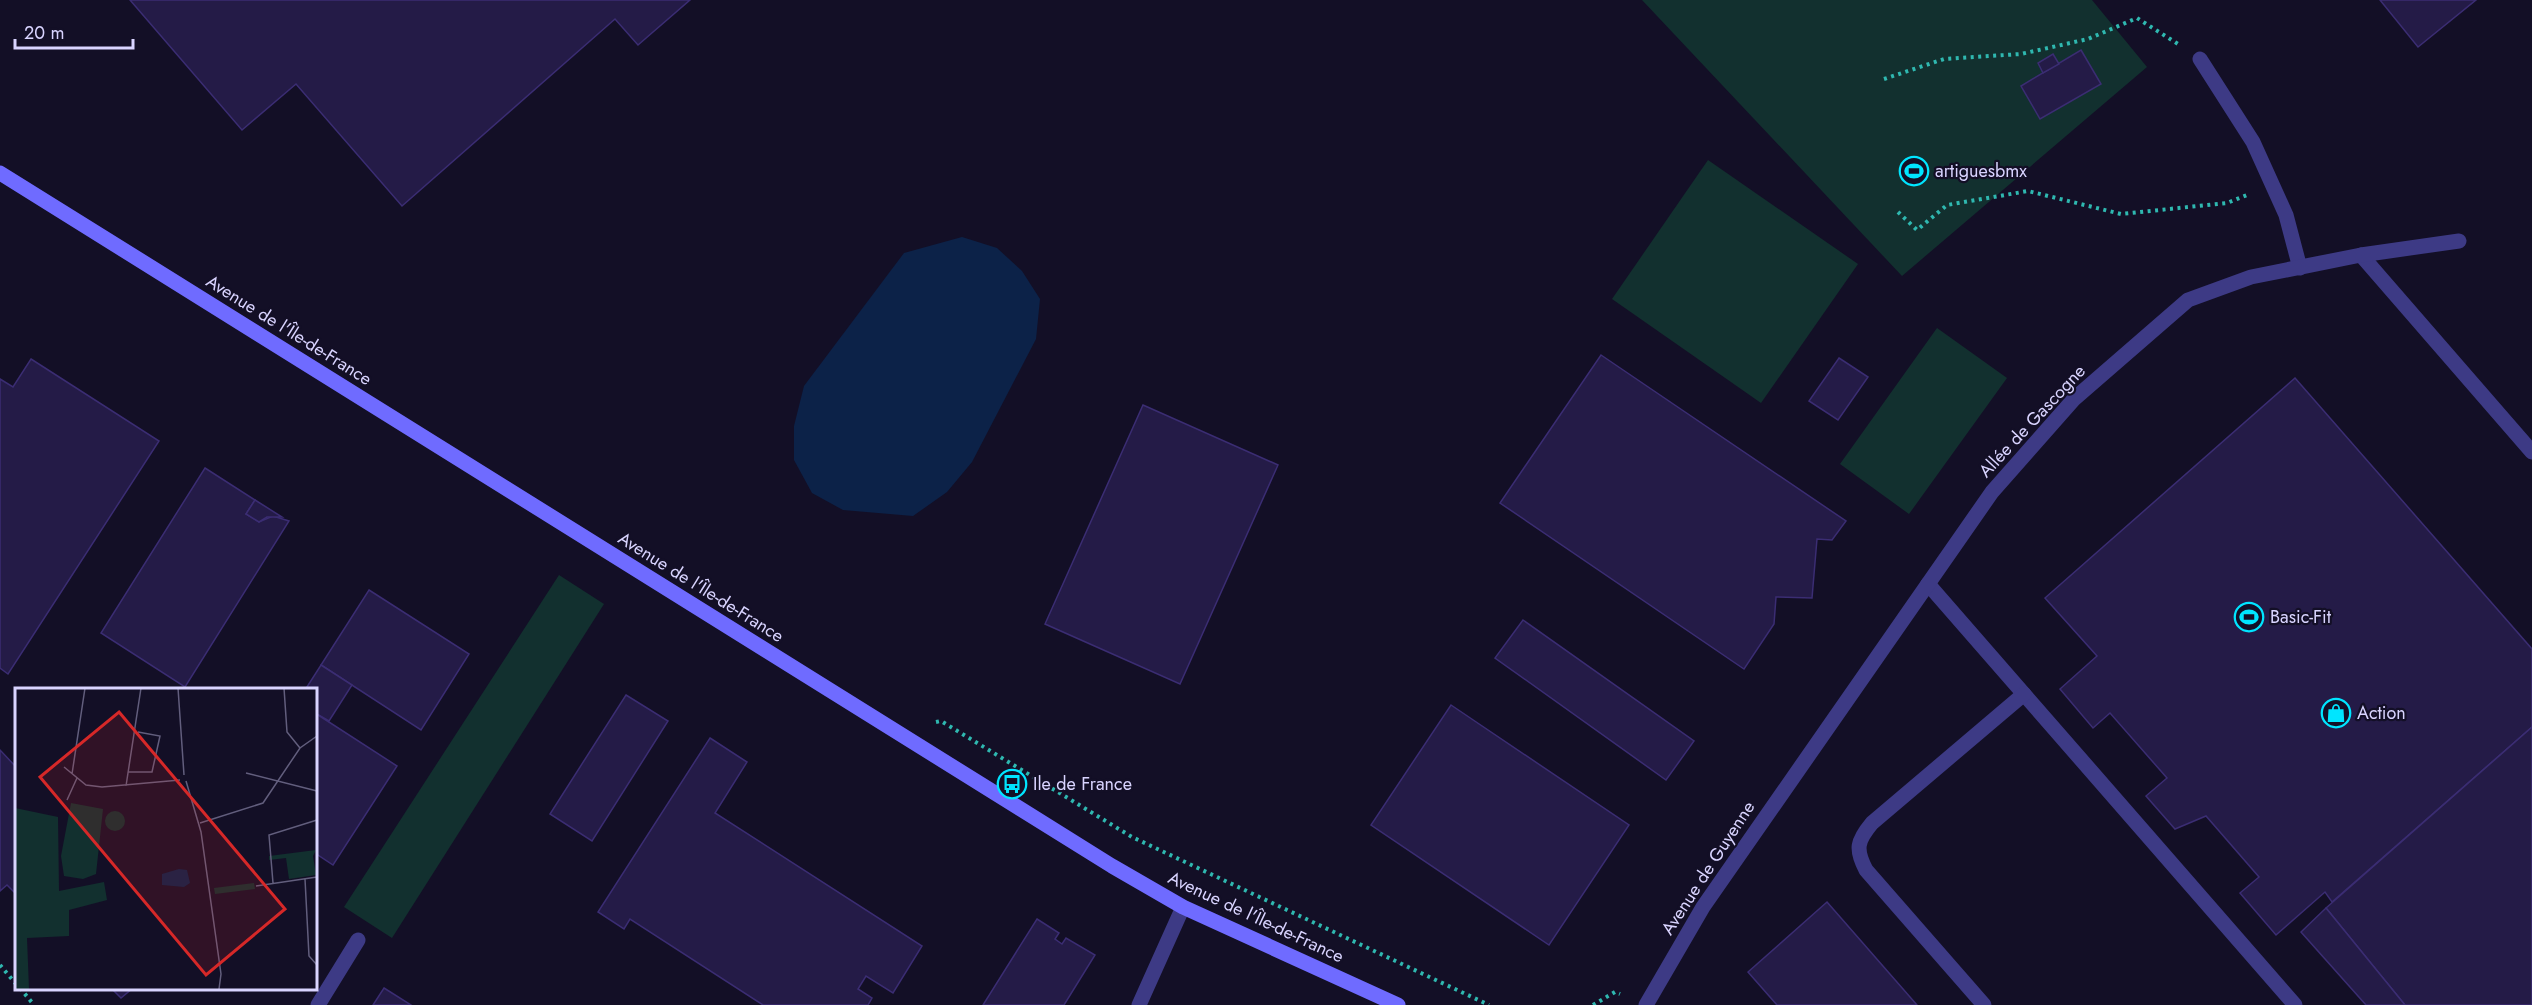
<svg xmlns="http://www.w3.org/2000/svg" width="2532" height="1005" font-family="Jost,sans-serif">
<rect width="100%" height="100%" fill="#130f26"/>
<g fill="#12302f">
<path d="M1642,0h450l55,67 -245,209z"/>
<path d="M1708,160l150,104 -97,139 -149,-104z"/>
<path d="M1937,328l70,50 -98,136 -69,-50z"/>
<path d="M559,575l45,29 -212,334 -48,-31z"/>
</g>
<path fill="#0c2248" d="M962,237l35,11 25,23 18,28 -4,40 -64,123 -25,30 -34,24 -70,-6 -31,-17 -18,-33v-34l10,-40 100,-133z"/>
<g fill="#241b47" stroke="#3b2d73" stroke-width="1.5">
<path d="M130,0h560l-52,45 -23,-26 -213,187 -106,-122 -54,46z"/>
<path d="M2380,0h96l-58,47z"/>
<path d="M2081,50l20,34 -61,35 -19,-33z"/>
<path d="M2053,54l6,10 -16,9 -5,-10z"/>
<path d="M1601,355l245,166 -14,19 -15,-1 -5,59 -36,-1 -2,27 -30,45 -244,-166z"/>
<path d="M1839,358l29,19 -30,43 -29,-19z"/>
<path d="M31,359l128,82 -151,233 -8,-6v-289l13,8z"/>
<path d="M2295,378l237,271v78l-200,175 -7,-10 -49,43 -36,-42 19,-16 -53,-61 -31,13 -29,-33 21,-18 -57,-65 -17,15 -33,-39 37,-33 -52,-58z"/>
<path d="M1143,405l135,60 -98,219 -135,-60z"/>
<path d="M205,468l50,32 -9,14 13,8 14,-6 16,5 -104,166 -84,-54z"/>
<path d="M255,500l27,17h-15l-8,5 -13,-8z"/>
<path d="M369,590l100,64 -48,76 -100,-65z"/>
<path d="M1523,620l171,121 -28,39 -171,-122z"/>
<path d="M321,665l31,20 -23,36 -14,-8v-23h-10z"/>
<path d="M626,695l42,26 -76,120 -42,-27z"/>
<path d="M1451,705l178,120 -80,120 -178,-120z"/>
<path d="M315,713l82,53 -64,99 -18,-12z"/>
<path d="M2532,727v278h-127l-79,-97z"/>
<path d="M710,738l37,24 -32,51 207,133 -29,47 -27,-17 -8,13 14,9 -4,7h-105l-133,-86 -6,10 -26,-17z"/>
<path d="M0,750l16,17v127l-9,-9 -7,6z"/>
<path d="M1827,902l90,103h-140l-29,-33z"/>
<path d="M2326,908l79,97h-39l-65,-73z"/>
<path d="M1037,919l22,14 -4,6 7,5 4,-6 29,17 -31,50h-81z"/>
<path d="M111,988h22l-12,10z"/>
<path d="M384,988l27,17h-38z"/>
</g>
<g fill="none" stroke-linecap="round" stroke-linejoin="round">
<g stroke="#2fb8b0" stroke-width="4" stroke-dasharray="3 4.5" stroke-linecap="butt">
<path d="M1884,79l60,-20 77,-5 67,-15 49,-21 41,26"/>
<path d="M1898,212l19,18 30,-25 81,-14 93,23 106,-11 20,-8"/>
<path d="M936,722l5,-1 191,116 357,168"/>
<path d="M0,965l16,19"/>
<path d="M20,988l14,17"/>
<path d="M1593,1005l22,-13 5,2"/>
</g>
<g stroke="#3d3a85" stroke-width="15">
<path d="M2200,59l53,83 33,73 14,53"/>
<path d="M2361,255l171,197"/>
<path d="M1928,584l367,421"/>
<path d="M1984,1005l-118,-135c-11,-21 -9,-29 6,-47l152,-129"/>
</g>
<g stroke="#3d3a85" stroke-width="15">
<path d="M318,1005l40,-65"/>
<path d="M1139,1005l44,-98"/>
<path d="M1646,1005l57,-98 289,-415 82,-93 114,-99 63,-23 110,-22 98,-14"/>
</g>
<path stroke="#6f6bff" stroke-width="15" d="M0,173l1112,693 71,41 215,98"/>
</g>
<defs>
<g id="stadium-ring" transform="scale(1.5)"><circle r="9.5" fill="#130f26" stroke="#00e5ff" stroke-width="1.5"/><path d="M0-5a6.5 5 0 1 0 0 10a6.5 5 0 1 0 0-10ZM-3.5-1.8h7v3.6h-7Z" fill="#00e5ff"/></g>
<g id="shop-ring" transform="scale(1.5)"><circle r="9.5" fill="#130f26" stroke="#00e5ff" stroke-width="1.5"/><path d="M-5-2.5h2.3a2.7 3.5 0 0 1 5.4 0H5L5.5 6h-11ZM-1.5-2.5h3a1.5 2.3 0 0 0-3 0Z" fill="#00e5ff"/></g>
<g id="bus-ring" transform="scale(1.5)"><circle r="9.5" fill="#130f26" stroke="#00e5ff" stroke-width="1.5"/><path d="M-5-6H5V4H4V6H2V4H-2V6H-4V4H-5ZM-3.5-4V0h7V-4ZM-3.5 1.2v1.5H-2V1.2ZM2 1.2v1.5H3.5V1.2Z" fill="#00e5ff"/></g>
</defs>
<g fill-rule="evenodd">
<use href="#stadium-ring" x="1914" y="171"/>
<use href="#stadium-ring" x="2249" y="617"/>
<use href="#shop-ring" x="2336" y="713"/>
<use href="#bus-ring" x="1012" y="784"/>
</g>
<g text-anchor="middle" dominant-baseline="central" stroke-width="4.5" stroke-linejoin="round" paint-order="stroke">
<g font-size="18" fill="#d9d4ff" stroke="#130f26" text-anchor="start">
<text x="1935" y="171">artiguesbmx</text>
<text x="2270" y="617">Basic-Fit</text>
<text x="2357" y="713">Action</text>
<text x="1033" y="784">Ile de France</text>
</g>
<g font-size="18" fill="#d9d4ff" stroke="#130f26">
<text transform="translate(289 330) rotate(32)">Avenue de l'Île-de-France</text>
<text transform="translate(2032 421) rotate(-47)">Allée de Gascogne</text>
<text transform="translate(701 587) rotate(32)">Avenue de l'Île-de-France</text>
<text transform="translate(1708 868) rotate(-57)">Avenue de Guyenne</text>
<text transform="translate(1256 917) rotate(25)">Avenue de l'Île-de-France</text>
</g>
</g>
<g transform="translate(15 688)">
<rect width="302" height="302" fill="#130f26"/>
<path d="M56,115l32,6 -7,65 -13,5 -19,-3 -3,-20zM0,120l43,9 1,74 45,-9 3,18 -38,10v26l-42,2 2,51h-14zM90 133a10 10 0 1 1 20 0a10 10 0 1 1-20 0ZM301,162l-3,6 3,19 -27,4 -3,-21 -17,2v-4zM239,195l1,6 -40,5 -1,-6z" fill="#12302f"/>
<path d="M164,181l8,1 3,13 -6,4 -22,-2v-11z" fill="#0c2248"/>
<path fill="none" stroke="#625e7d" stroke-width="1.5" d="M163,0l6,87M269,0l3,44 13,16M49,79l22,18 16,2 78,-7M113,84h24l8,-36 -22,-4M231,85l71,18M57,86l13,-86M171,93l15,51 20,142 -2,15M111,98l15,-98M52,112l10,-22M185,135l63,-20 37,-55 17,-12M290,191l4,77 8,9M258,195l-4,-48 48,-15M241,198l61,-9"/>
<path fill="#d62828" fill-opacity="0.15" stroke="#d62828" stroke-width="3" d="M104,24l166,197 -79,66 -166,-198z"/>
<rect width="302" height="302" fill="none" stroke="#d9d4ff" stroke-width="3"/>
</g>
<path d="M15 39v9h118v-9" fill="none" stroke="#d9d4ff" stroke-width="3"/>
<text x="24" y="39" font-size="18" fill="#d9d4ff" stroke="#130f26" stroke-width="4.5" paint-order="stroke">20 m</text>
</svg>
